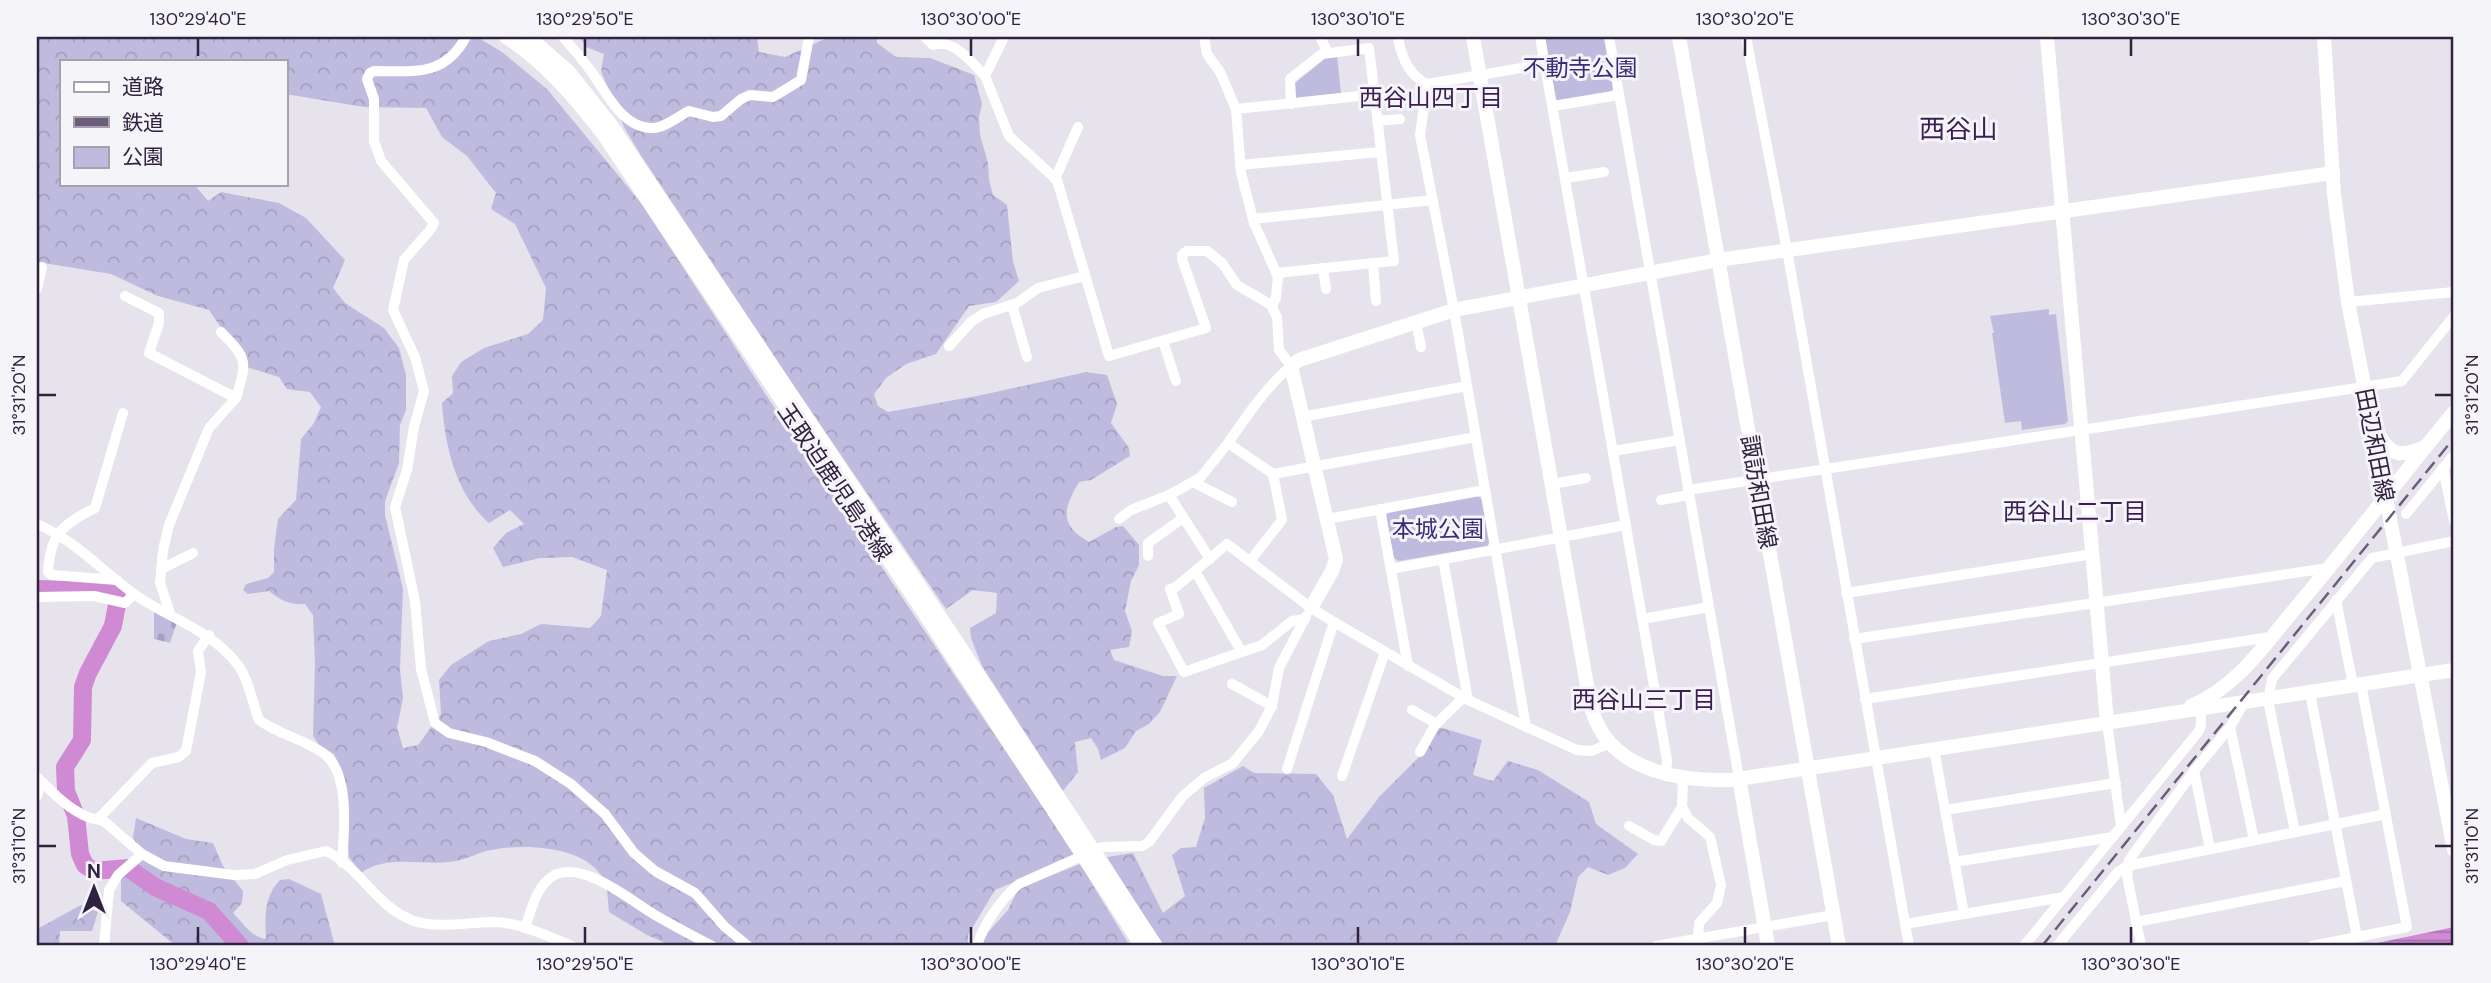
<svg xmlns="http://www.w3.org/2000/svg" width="2491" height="983" font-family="'DM Sans','Noto Sans JP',sans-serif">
<defs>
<pattern id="forest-crowns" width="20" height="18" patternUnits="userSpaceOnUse" patternTransform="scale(1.75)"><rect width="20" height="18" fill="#bebbdf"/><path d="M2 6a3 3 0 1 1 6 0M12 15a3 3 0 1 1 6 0" fill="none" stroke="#a4a0c0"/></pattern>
<pattern id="cemetery-stones" width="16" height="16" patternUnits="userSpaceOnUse" patternTransform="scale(1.75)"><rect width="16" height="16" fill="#bebbdf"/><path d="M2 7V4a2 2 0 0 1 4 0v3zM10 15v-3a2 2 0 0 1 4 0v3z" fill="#a4a0c0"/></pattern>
<pattern id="water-rules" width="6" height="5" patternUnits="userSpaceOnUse" patternTransform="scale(1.75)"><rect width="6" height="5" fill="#cf8ad3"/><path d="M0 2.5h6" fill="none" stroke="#a970ad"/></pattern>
</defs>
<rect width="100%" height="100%" fill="#e6e3ed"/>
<g fill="#bebbdf">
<path d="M1545,37h60l9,50 -3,5 -52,9 -4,-3z"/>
<path d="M1337,56l4,37 -45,5 -1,-15 31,-25z"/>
<path d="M2049,309v6l7,-1 12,107 -3,3 -43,6 -1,-9 -16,2 -13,-90h2l-4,-17z"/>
<path d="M1478,496l4,3 8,42 -3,5 -88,15 -5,-3 -8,-42 3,-5z"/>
</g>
<g fill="url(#forest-crowns)" fill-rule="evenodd">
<path d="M37,37h440l25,15 45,37 94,114 129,198 306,455 -81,34 -27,45v11h-296l-25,-11 -38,-23c-1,-9 -1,-23 -5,-32 -18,-36 -84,-37 -118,-29 -10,3 -20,8 -30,10 -31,6 -68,-8 -95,12l-12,-16 -7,-85 -8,-18 -14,-8 -7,-10 2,-72 -2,-49 -8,-11c-15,1 -24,-3 -36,-13l-21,3 -5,-4 3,-6 22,-6 6,-6v-23l4,-30 18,-19 5,-61 13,-16 7,-16 -11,-15 -23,-3 -8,-12 -39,-12 -7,-20 -24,-35 -51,-14 -47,-22 -74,-12zM61,61h224v33l79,13 62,1 16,29 25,19 29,37 -5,16 24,15 31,64 -3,32 -15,14 -44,14 -23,14 -9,14 1,17 -11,10c3,43 13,90 47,120l21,-13 14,14 -18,9 -13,15 10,19 37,-9 32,-1 35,13 -6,46 -11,12 -49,-4 -20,10 -32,7 -38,24 -12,15 2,34 -23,31 -15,3 -6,-20 6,-30 -3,-29 3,-80 -18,-74v-14l14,-38 1,-38 6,-15v-35l-7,-27 -15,-20 -39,-25 -12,-15 12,-28 -39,-42 -27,-15 -58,-11 -13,9 -14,-17h-133z"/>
<path d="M580,37h177l2,15 26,5 44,-20h48v6l19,14 34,1 44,17 8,29 -3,13 1,18 8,28 1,17 4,15 14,10 6,57 6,19 -23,21 -27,4 -33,48 -30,10 -20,14 -12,16 4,12 10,6 94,-17 104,-23 21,3 10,29 -6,19 18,25 1,8 -39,24 -12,2c-16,27 -20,43 10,60l27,-15 7,-1 16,19v20l-8,16 -6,30 7,20 -3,16 -19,3 4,10 49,16h14l-17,36 -11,12 -13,7 -11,17 -24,12 -3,-11 -7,-11 -16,4 3,30 -15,19 -81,-125 -11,-28 -1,-10 26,-15 1,-20 -24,-3 -27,19 -152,-223 -154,-232 -16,-27 -23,-56 3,-17 -18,-7z"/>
<path d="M1439,727l43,13 -9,35 20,6 15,-20 30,9 51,32 7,22 42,30 -13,14 -17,7 -20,-8 -10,10 -8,35 -15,34h-392l-56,-89 26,-4 30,60 22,-17 -13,-41 9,-7 15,-1 9,-29 -1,-30 39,-22 11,7 62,1 17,21 14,44 33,-43 42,-42z"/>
<path d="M136,818l50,21 27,4 10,23 20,25 -1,12 -9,10c11,11 18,24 33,26 -1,-22 -2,-43 14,-59l9,-1 32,15 14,52h-159l-55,-45v-28l19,-17 -7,-19z"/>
<path d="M1080,864l50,82h-150l3,-8 25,-28 10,-21z"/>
<path d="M81,905l17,7 -6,19h-32l-1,15h-22v-17z"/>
</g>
<path fill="url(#cemetery-stones)" d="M154,612l23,10 -7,21 -16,-4z"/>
<path fill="url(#water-rules)" d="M2454,927v19h-91z"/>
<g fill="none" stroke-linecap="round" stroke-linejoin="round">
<path stroke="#cf8ad3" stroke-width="18" d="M37,589l76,2 5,8 -5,27 -25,47 -5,14 -1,53 -17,27 1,24 10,25 4,38 5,11 9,6 34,-3 27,19 54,24 31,35"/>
<g stroke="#fff" stroke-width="10">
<path d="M466,37c-22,40 -51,34 -92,34l-4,2 -3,6 7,20v42l7,20 53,62 -4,7 -26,30 -11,50 22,47 9,34 -10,36 -7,43 -12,37 20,94 6,68 14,54 14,10 37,9 49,19 36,23 34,30 29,39 21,18 40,22 30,34 23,19"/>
<path d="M563,37c10,11 19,22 28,34 15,21 32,59 63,57 12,-1 25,-12 35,-17l24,6 8,-1 20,-17 9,-4 23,2 28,-17 8,-43"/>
<path d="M925,37l8,8c21,-7 39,18 52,31"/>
<path d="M1004,37l-19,39 24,60 48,44 52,176 97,-28 -24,-69v-4l5,-4h20l15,12 15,22 34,20 6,12 2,33 12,16c-25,21 -45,51 -63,77l45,31 9,46 -32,41"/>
<path d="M1204,37l3,17 13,18 16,37 5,64 13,50 24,54 -2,20 -4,10"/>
<path d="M1320,37l8,16"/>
<path d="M1398,37c3,19 10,38 29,47l118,-20"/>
<path d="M1540,37l127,723 -1,14"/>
<path d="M1609,37l130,741"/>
<path d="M1746,37l41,213 122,696"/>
<path d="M1427,84l-7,51 34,175 72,417"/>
<path d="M1553,106l66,-11"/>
<path d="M1236,109l161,-17"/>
<path d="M1377,121l23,-2"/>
<path d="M1240,165l140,-13"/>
<path d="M1566,178l38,-6"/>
<path d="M1055,179l23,-52"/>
<path d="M1253,219l180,-19"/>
<path d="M1373,263l3,38"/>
<path d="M1323,268l3,21"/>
<path d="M1276,273l118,-12 -25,-213 -47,6 -32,25 1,25"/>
<path d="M37,289l5,-22"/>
<path d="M125,296l34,17v10l-10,30 87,45 -27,30 -40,97 -6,25 -3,33 10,30"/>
<path d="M2348,302l106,-10"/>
<path d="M1012,305l15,52"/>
<path d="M1416,322l5,25"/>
<path d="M221,332c27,27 26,29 15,66"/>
<path d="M1163,341l13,40"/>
<path d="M949,346l22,-24 12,-8 34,-11 21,-15 47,-12"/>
<path d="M1302,417l165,-31"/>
<path d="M1613,451l67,-11"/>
<path d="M2443,468l11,53"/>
<path d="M1273,474l203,-37"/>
<path d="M1193,482l39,20"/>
<path d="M1552,484l34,-6"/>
<path d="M1688,490l714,-109 52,-65"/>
<path d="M1661,500l28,-5"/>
<path d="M1380,509l28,157"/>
<path d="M2406,514l48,-59"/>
<path d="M1119,519l12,-9 38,-15"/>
<path d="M1327,519l158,-29"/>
<path d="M37,524c38,16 66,48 100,72 35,24 73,33 101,69 11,15 14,37 21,55 19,14 44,19 64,33 28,19 21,80 19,110"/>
<path d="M1148,556v-13l35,-25"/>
<path d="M1210,559l-41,-64 31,-17 28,-35"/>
<path d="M1443,559l25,141"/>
<path d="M161,569l32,-16"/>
<path d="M1391,569l235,-44"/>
<path d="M1195,571l46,80"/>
<path d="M117,580l-65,-5 -4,-3c2,-38 15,-48 47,-64l28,-95"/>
<path d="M1846,593l247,-39"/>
<path d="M37,597l57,-1 31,7 9,-9"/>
<path d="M2336,600l17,85"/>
<path d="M1305,619l-13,2 -30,24 -78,27 -26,-49 21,-9 -9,-25 6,-2 51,-43 84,64 23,14 134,78 109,50 15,1 18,-8"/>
<path d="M1643,619l66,-12"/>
<path d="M1854,639l474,-71"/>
<path d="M1232,684l40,22"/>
<path d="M2310,693l47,244"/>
<path d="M1865,699l405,-62"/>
<path d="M1412,710l25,14"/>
<path d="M2107,722l14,104"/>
<path d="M2230,727l24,113"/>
<path d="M1934,749l30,165"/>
<path d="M1420,752l15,-27 28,-27"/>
<path d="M1287,769l47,-147"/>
<path d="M2194,771l16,78"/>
<path d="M1342,776l43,-124"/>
<path d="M37,777c14,14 32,33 51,40 6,3 10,1 17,5l37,32 22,12 70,9 21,-1 32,-14 39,-9c34,16 51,57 88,70 25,8 55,1 81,1 26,1 53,14 77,24"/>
<path d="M1683,779l-1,28 6,11 22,19 11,48 -4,18 -18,20 -1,16"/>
<path d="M37,796l2,-8 5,-4"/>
<path d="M1945,810l171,-27"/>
<path d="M99,818l53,-55 27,-6 7,-6 15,-79 -3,-21 11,-16"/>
<path d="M1629,826l25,14 7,1 21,-34"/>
<path d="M2295,832l-27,-132 4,-21 100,-121 82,-17"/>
<path d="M1954,862l159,-25"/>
<path d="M2136,922l210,-41"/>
<path d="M1905,924l159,-27"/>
<path d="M525,928c6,-17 11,-42 28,-52 29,-17 78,25 102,39 19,11 38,21 57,31"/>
<path d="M104,946l5,-56 9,-15 24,-21"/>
<path d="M977,946c6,-21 25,-48 42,-62l83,-37 40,-1 7,-4 33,-45 22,-19 29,-15 26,-32 13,-25 7,-38 27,-52"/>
<path d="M1656,946l177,-31"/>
<path d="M2024,946l175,-215 2,-6v-16"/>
<path d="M2057,946l61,-74 9,-6 259,-52"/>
<path d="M2141,946l-14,-70 2,-16 65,-89 36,-44 14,-24"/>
<path d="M2312,946l95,-19 -46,-243"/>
</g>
<g stroke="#fff" stroke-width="14">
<path d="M506,37c40,26 69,61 98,98l321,479 217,332"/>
<path d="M529,37l40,35 42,53 349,522 196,299"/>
<path d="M1473,37l118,671c4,12 9,24 18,34 30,34 81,39 123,38l722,-110"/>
<path d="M1679,37l160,909"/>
<path d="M2047,37l60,685"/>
<path d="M2324,37l10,157 14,108 106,548"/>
<path d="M2377,431c13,25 22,27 48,16"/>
<path d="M1311,608l21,-37 4,-12 -45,-193 8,-6 155,-50 264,-50 615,-87"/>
<path d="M2191,706c47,-19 76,-65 108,-102 53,-63 103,-129 155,-192"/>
<path d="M1739,778l29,168"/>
</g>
<path stroke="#6c5d7a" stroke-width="2.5" stroke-dasharray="14 7" stroke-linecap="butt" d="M2042,946l412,-508"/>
</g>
<path fill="none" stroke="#31223f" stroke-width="2.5" d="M198,38v18M585,38v18M971,38v18M1358,38v18M1745,38v18M2131,38v18M38,395h18M2435,395h17M38,846h18M2435,846h17M198,927v17M585,927v17M971,927v17M1358,927v17M1745,927v17M2131,927v17"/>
<g text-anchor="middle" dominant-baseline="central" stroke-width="6" stroke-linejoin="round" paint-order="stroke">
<g font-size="23" fill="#392b77" stroke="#f5f4f9">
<text x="1580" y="68">不動寺公園</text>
<text x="1438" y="529">本城公園</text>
</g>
<g font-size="23" fill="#31223f" stroke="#f5f4f9">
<text transform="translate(2375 445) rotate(79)">田辺和田線</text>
<text transform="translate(835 482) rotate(56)">玉取迫鹿児島港線</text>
<text transform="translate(1759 492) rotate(80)">諏訪和田線</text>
</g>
<g font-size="24" fill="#3a1d52" stroke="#f5f4f9">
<text x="1431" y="97">西谷山四丁目</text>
<text x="2075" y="511">西谷山二丁目</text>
<text x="1644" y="699">西谷山三丁目</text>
</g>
<g font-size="26" fill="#3a1d52" stroke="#f5f4f9">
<text x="1958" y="129">西谷山</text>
</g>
</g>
<rect width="2491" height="983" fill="none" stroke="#f5f4f9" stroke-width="77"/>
<rect x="60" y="60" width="228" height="126" fill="#f5f4f9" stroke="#a7a0af" stroke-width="2"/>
<rect x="74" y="82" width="35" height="10" fill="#ffffff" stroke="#a7a0af" stroke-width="2"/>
<text x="122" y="94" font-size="21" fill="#31223f">道路</text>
<rect x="74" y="117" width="35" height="10" fill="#6c5d7a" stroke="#a7a0af" stroke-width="2"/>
<text x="122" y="130" font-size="21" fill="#31223f">鉄道</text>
<rect x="74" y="147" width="35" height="21" fill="#bebbdf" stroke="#a7a0af" stroke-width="2"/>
<text x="122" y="164" font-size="21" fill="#31223f">公園</text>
<g transform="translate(94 888)" stroke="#f5f4f9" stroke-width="5" paint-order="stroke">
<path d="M0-5L12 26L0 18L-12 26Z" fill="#31223f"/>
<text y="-10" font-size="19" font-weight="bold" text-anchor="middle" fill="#31223f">N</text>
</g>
<rect x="38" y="38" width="2414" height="906" fill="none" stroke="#31223f" stroke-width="2.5"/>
<g font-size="18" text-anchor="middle" fill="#31223f">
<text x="198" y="25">130°29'40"E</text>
<text x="585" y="25">130°29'50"E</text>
<text x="971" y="25">130°30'00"E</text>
<text x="1358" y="25">130°30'10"E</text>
<text x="1745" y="25">130°30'20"E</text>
<text x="2131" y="25">130°30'30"E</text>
<text transform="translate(19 395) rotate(-90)" y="6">31°31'20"N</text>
<text transform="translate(2472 395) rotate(-90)" y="6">31°31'20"N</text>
<text transform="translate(19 846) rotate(-90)" y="6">31°31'10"N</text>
<text transform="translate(2472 846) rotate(-90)" y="6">31°31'10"N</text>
<text x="198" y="970">130°29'40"E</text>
<text x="585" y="970">130°29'50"E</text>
<text x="971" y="970">130°30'00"E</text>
<text x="1358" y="970">130°30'10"E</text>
<text x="1745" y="970">130°30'20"E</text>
<text x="2131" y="970">130°30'30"E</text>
</g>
</svg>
